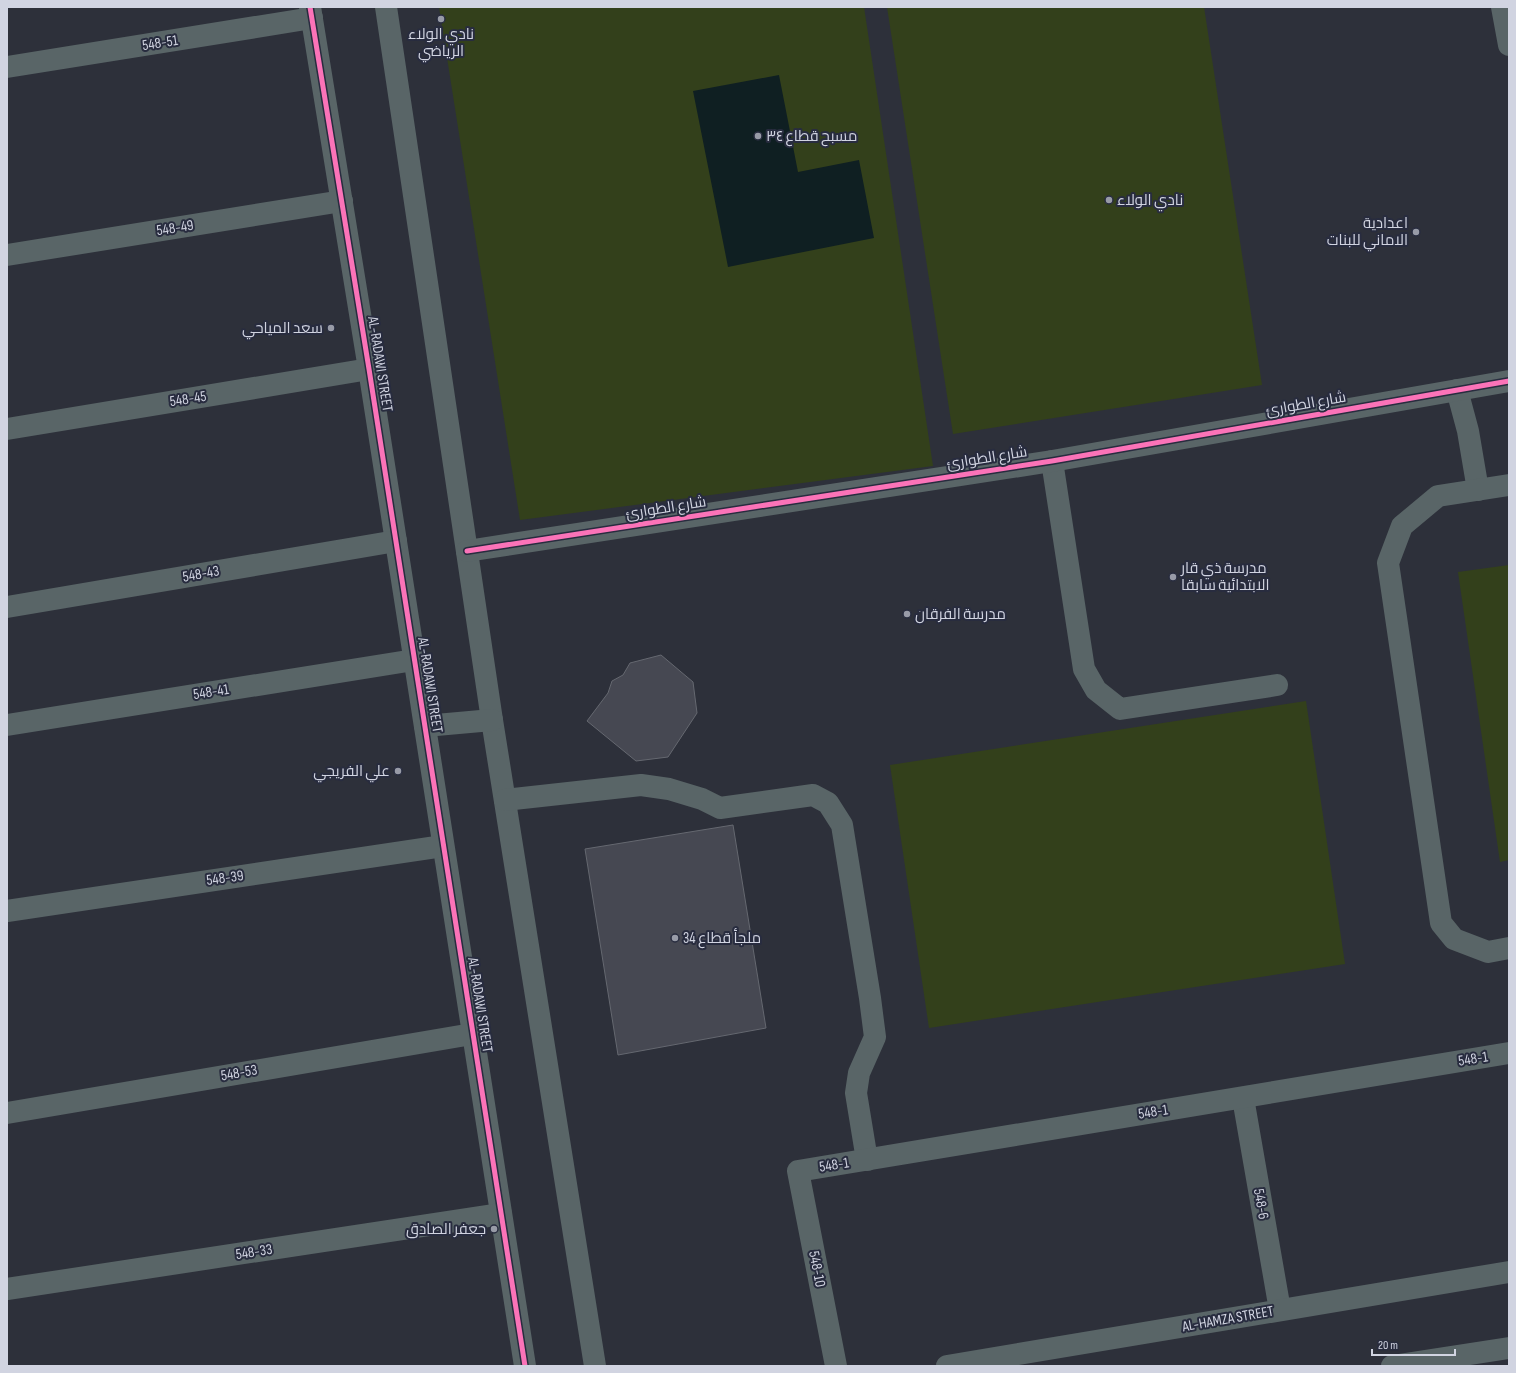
<svg xmlns="http://www.w3.org/2000/svg" width="1516" height="1373" font-family="'Sofia Sans Condensed',Cairo,sans-serif">
<rect width="100%" height="100%" fill="#2d303a"/>
<g fill="#33401b">
<path d="M439,7h425l69,459 -413,54z"/>
<path d="M887,7h317l58,378 -309,49z"/>
<path d="M1509,565v295l-9,2 -42,-290z"/>
<path d="M1306,701l39,263 -416,64 -39,-263z"/>
</g>
<path fill="#0f1f22" d="M779,75l19,97 61,-12 15,78 -146,29 -35,-176z"/>
<g fill="#464852" stroke="#656870">
<path d="M661,655l32,27 4,31 -29,44 -32,4 -49,-40 21,-28 4,-12 11,-6 7,-12z"/>
<path d="M733,825l33,203 -148,27 -33,-206z"/>
</g>
<g fill="none" stroke-linecap="round" stroke-linejoin="round">
<g stroke="#596567" stroke-width="22">
<path d="M310,7l59,362 156,997"/>
<path d="M386,7l106,713 103,646"/>
<path d="M1502,7l7,38"/>
<path d="M7,67l305,-49"/>
<path d="M7,255l335,-54"/>
<path d="M1457,390l11,41 10,59"/>
<path d="M7,429l362,-60"/>
<path d="M1052,461l32,208 12,21 24,19 157,-24"/>
<path d="M1509,485l-71,11 -36,30 -14,37 53,360 13,16 34,13 21,-4"/>
<path d="M467,551l585,-90 457,-80"/>
<path d="M7,607l389,-66"/>
<path d="M7,725l407,-65"/>
<path d="M425,726l67,-6"/>
<path d="M505,800l136,-15 28,4 33,10 18,9 93,-13 15,8 14,22 28,173 5,39 -16,36 -3,20 11,67"/>
<path d="M7,911l436,-65"/>
<path d="M1243,1098l37,212"/>
<path d="M7,1113l465,-79"/>
<path d="M7,1289l494,-75"/>
<path d="M836,1366l-38,-195 711,-118"/>
<path d="M947,1366l562,-94"/>
<path d="M1392,1366l117,-18"/>
</g>
<g stroke="#282c3f" stroke-width="8">
<g id="cycleway">
<path d="M310,7l59,362 156,997"/>
<path d="M467,551l585,-90 457,-80"/>
</g>
</g>
<use href="#cycleway" stroke="#fb73b8" stroke-width="5"/>
</g>
<g fill="#989ba7" stroke="#282c3f" stroke-width="1.5">
<circle cx="441" cy="19" r="4"/>
<circle cx="758" cy="136" r="4"/>
<circle cx="1109" cy="200" r="4"/>
<circle cx="1416" cy="232" r="4"/>
<circle cx="331" cy="328" r="4"/>
<circle cx="1173" cy="577" r="4"/>
<circle cx="907" cy="614" r="4"/>
<circle cx="398" cy="771" r="4"/>
<circle cx="675" cy="938" r="4"/>
<circle cx="494" cy="1229" r="4"/>
</g>
<g text-anchor="middle" dominant-baseline="central" stroke-width="4" stroke-linejoin="round" paint-order="stroke">
<g font-size="15" fill="#d1d4e1" stroke="#282c3f" text-anchor="start">
<text x="441" y="34" text-anchor="middle">نادي الولاء<tspan x="441" dy="17">الرياضي</tspan></text>
<text x="766" y="136">مسبح قطاع ٣٤</text>
<text x="1117" y="200">نادي الولاء</text>
<text x="1408" y="223" text-anchor="end">اعدادية<tspan x="1408" dy="17">الاماني للبنات</tspan></text>
<text x="323" y="328" text-anchor="end">سعد المياحي</text>
<text x="1181" y="568">مدرسة ذي قار<tspan x="1181" dy="17">الابتدائية سابقا</tspan></text>
<text x="915" y="614">مدرسة الفرقان</text>
<text x="390" y="771" text-anchor="end">علي الفريجي</text>
<text x="683" y="938">ملجأ قطاع 34</text>
<text x="486" y="1229" text-anchor="end">جعفر الصادق</text>
</g>
<g font-size="15" fill="#d1d4e1" stroke="#282c3f">
<text transform="translate(160 43) rotate(-9)">548-51</text>
<text transform="translate(175 228) rotate(-9)">548-49</text>
<text transform="translate(380 364) rotate(81)">AL-RADAWI STREET</text>
<text transform="translate(188 399) rotate(-9)">548-45</text>
<text transform="translate(1306 404) rotate(-10)">شارع الطوارئ</text>
<text transform="translate(987 458) rotate(-9)">شارع الطوارئ</text>
<text transform="translate(666 508) rotate(-9)">شارع الطوارئ</text>
<text transform="translate(201 574) rotate(-10)">548-43</text>
<text transform="translate(430 685) rotate(81)">AL-RADAWI STREET</text>
<text transform="translate(211 692) rotate(-9)">548-41</text>
<text transform="translate(225 878) rotate(-8)">548-39</text>
<text transform="translate(480 1005) rotate(81)">AL-RADAWI STREET</text>
<text transform="translate(1473 1059) rotate(-9)">548-1</text>
<text transform="translate(239 1073) rotate(-10)">548-53</text>
<text transform="translate(1153 1112) rotate(-9)">548-1</text>
<text transform="translate(834 1165) rotate(-9)">548-1</text>
<text transform="translate(1261 1204) rotate(80)">548-6</text>
<text transform="translate(254 1252) rotate(-9)">548-33</text>
<text transform="translate(817 1269) rotate(79)">548-10</text>
<text transform="translate(1228 1319) rotate(-10)">AL-HAMZA STREET</text>
</g>
</g>
<rect width="1516" height="1373" fill="none" stroke="#d1d4e1" stroke-width="16"/>
<path d="M1372 1349v6h83v-6" fill="none" stroke="#d1d4e1" stroke-width="2"/>
<text x="1378" y="1349" font-size="12" fill="#d1d4e1" stroke="#282c3f" stroke-width="3" paint-order="stroke">20 m</text>
</svg>
